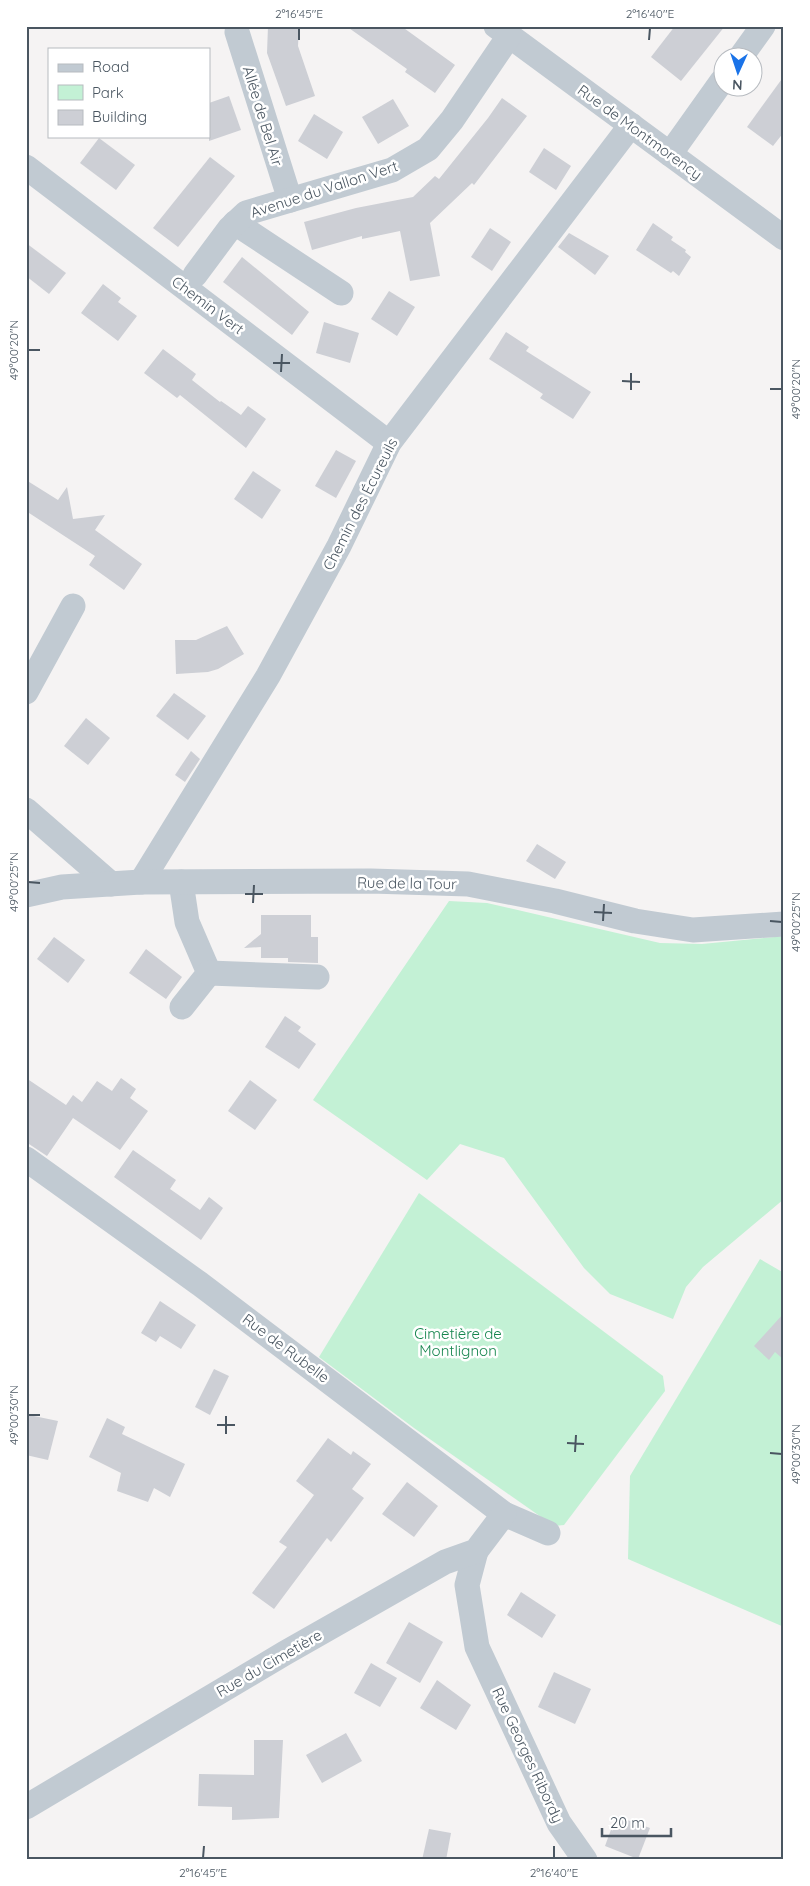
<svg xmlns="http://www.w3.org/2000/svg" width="810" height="1886" font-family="Quicksand,sans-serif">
<rect width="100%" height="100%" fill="#f5f3f3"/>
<g fill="#c3f1d5">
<path d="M449,901l38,2 173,40 42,1 82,-8v263l-81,68 -17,20 -13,32 -63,-25 -26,-26 -80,-110 -44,-14 -33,36 -114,-80z"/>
<path d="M419,1193l244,183 2,15 -101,134 -10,1 -140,-98 -95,-71z"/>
<path d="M760,1259l24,14v354l-156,-68 2,-83z"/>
</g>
<g fill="#cdcfd5">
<path d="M268,26h31l-1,20 17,50 -29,10 -19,-53z"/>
<path d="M346,26h55l54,39 -20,28 -30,-21 2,-3z"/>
<path d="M675,26h50l-44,55 -30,-24z"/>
<path d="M784,76v56l-11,14 -26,-19z"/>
<path d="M229,96l12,34 -32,11v-38z"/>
<path d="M502,98l25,18 -53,69 -2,-2 -42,40 10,53 -30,5 -10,-50 -38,8v-3l-50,14 -8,-28 52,-14 57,-11 22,-21 4,3 49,-61z"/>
<path d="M393,99l16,27 -31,18 -16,-27z"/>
<path d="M314,114l29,18 -16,27 -29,-18z"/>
<path d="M99,138l36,27 -19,25 -36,-27z"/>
<path d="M544,148l27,18 -15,24 -27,-18z"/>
<path d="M210,157l25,19 -57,71 -25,-19z"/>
<path d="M653,223l20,14 -2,3 15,10 -1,2 6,5 -12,19 -6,-5 -2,2 -35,-23z"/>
<path d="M490,228l21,14 -19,29 -21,-14z"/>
<path d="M569,233l40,23 -14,19 -37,-28z"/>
<path d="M26,243l40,30 -17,21 -23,-18z"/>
<path d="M242,257l67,55 -17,23 -69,-53z"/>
<path d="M103,284l18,14 -3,4 19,14 -19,25 -37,-28z"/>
<path d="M389,291l26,16 -18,29 -26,-17z"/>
<path d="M324,322l35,11 -9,30 -34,-10z"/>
<path d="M506,332l23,15 -3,4 65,41 -18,27 -33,-21 3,-4 -54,-35z"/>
<path d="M163,349l33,25 -4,6 28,22 1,-1 20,14 7,-9 18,13 -20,29 -66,-53 -3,3 -33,-25z"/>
<path d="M336,450l20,11 -20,37 -21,-12z"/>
<path d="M253,471l28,19 -19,29 -28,-20z"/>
<path d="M26,480l32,20 9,-13 6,32 32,-4 -10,15 47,34 -18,26 -35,-25 6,-9 -69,-45z"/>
<path d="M227,626l17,28 -26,15 -10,3 -32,2 -1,-34h21z"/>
<path d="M174,693l32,23 -18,24 -32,-24z"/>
<path d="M86,718l24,20 -22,27 -24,-19z"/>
<path d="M191,751l9,8 -15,23 -10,-7z"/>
<path d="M537,844l29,18 -11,17 -29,-18z"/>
<path d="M261,915h50v22h7v26l-30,-1v-4h-27v-11l-17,1 17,-14z"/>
<path d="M54,937l31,23 -17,23 -31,-24z"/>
<path d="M146,949l36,28 -16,22 -37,-26z"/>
<path d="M285,1016l16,11 -3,4 18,13 -17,25 -34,-22z"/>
<path d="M26,1078l40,27 7,-10 9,7 15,-21 15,10 9,-13 15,11 -6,9 18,13 -28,39 -47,-32 -26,38 -21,-14z"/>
<path d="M250,1080l27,20 -22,30 -27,-19z"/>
<path d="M133,1150l43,30 -6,9 30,21 9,-13 14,11 -22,32 -87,-63z"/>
<path d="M160,1301l36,24 -15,24 -21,-13 -4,6 -15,-9z"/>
<path d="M784,1313v47l-9,-8 -6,8 -15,-14z"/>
<path d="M214,1369l15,7 -19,39 -15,-8z"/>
<path d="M29,1415l29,6 -10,39 -22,-5v-29z"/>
<path d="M107,1418l18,9 -3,7 63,30 -15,33 -16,-9 -6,14 -31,-11 4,-18 -32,-16z"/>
<path d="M328,1438l23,17 2,-4 18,13 -19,25 12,9 -33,44 -4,-4 -53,71 -22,-16 35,-46 -8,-5 35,-47 -18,-14z"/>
<path d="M407,1482l31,24 -24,31 -32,-23z"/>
<path d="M521,1592l35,23 -14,23 -35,-23z"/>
<path d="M409,1622l34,20 -23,41 -34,-20z"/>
<path d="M371,1663l26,15 -17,29 -26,-14z"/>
<path d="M554,1672l37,17 -16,35 -37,-17z"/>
<path d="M437,1680l34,25 -15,25 -36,-22z"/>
<path d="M346,1733l16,28 -40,22 -16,-28z"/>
<path d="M254,1740h29l-4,78 -47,2v-13l-34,-1 1,-32 55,1z"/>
<path d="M616,1816l34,12 -12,31 -33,-13z"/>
<path d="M429,1829l22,4 -5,27h-24z"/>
</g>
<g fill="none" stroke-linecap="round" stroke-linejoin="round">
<g stroke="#c1cad2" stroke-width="25">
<path d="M496,26l288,212"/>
<path d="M237,32l53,168"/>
<path d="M740,58l23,-32"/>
<path d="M670,154l52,-73"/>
<path d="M26,167l363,276"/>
<path d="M235,223l106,70"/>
<path d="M195,275l35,-47 16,-15 146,-43 36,-21 24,-29 57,-84"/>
<path d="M26,692l47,-86"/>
<path d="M26,810l85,74"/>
<path d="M141,882l127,-206 71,-130 50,-103 242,-318"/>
<path d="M181,882l6,40 22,51 -27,34"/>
<path d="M26,895l36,-8 79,-5 230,-1 97,3 87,17 80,20 58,9 91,-6"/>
<path d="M209,973l108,4"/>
<path d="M26,1159l174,125 304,230 44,19"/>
<path d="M476,1551l-9,34 10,62 82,176 26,37"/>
<path d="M26,1807l259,-154 160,-91 31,-11 28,-37"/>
</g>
</g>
<path fill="none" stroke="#4a5661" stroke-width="2" d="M299,40v-12M649,40l1,-12M28,350h12M273,363h17M281,372l1,-18M622,381l18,1M770,389h12M631,390v-17M28,882l12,1M245,894h18M253,903l1,-18M594,912l18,1M603,921l1,-17M770,921l12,1M28,1415h12M217,1425h18M226,1434v-18M567,1443l17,1M575,1452l1,-17M770,1453l12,1M203,1858l1,-12M554,1858v-12"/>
<g text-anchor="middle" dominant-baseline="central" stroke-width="5" stroke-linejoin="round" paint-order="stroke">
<g font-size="15" fill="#4a5661" stroke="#fff">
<text transform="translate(263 116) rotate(73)">Allée de Bel Air</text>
<text transform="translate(640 132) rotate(36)">Rue de Montmorency</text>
<text transform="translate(324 189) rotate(-18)">Avenue du Vallon Vert</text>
<text transform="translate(208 305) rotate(37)">Chemin Vert</text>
<text transform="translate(360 504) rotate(-63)">Chemin des Écureuils</text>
<text transform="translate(407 883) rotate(1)">Rue de la Tour</text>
<text transform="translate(286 1348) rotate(37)">Rue de Rubelle</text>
<text transform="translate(269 1663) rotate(-30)">Rue du Cimetière</text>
<text transform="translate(528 1755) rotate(65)">Rue Georges Ribordy</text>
</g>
<g font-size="15" fill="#17864f" stroke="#fff">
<text x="458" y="1333">Cimetière de<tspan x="458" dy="17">Montlignon</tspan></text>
</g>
</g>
<rect width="810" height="1886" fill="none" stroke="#ffffff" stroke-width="55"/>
<rect x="48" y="48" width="162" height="90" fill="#ffffff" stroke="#b7bbc0"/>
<rect x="58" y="64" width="25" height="8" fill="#c1cad2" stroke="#b7bbc0"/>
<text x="92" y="72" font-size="15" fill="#4a5661">Road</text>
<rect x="58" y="85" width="25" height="15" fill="#c3f1d5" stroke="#b7bbc0"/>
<text x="92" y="98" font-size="15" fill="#4a5661">Park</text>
<rect x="58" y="110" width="25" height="15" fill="#cdcfd5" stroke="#b7bbc0"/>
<text x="92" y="122" font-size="15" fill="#4a5661">Building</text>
<g transform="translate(738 72) rotate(183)"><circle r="24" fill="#ffffff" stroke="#b7bbc0"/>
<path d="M0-4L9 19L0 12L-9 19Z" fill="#1a73e8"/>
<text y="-8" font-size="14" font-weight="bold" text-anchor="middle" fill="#4a5661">N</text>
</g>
<path d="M602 1828v8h69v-8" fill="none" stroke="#4a5661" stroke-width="2.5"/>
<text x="610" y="1828" font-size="15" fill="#4a5661" stroke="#ffffff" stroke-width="4" paint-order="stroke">20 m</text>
<rect x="28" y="28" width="754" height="1830" fill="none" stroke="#4a5661" stroke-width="2"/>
<g font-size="12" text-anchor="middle" fill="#4a5661">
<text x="299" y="18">2°16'45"E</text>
<text x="650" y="18">2°16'40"E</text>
<text transform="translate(14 350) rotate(-90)" y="4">49°00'20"N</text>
<text transform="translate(796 389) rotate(-90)" y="4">49°00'20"N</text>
<text transform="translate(14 882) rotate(-90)" y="4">49°00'25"N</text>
<text transform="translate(796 922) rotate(-90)" y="4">49°00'25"N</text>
<text transform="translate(14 1415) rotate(-90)" y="4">49°00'30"N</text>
<text transform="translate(796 1454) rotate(-90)" y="4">49°00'30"N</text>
<text x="203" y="1877">2°16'45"E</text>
<text x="554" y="1877">2°16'40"E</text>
</g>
</svg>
